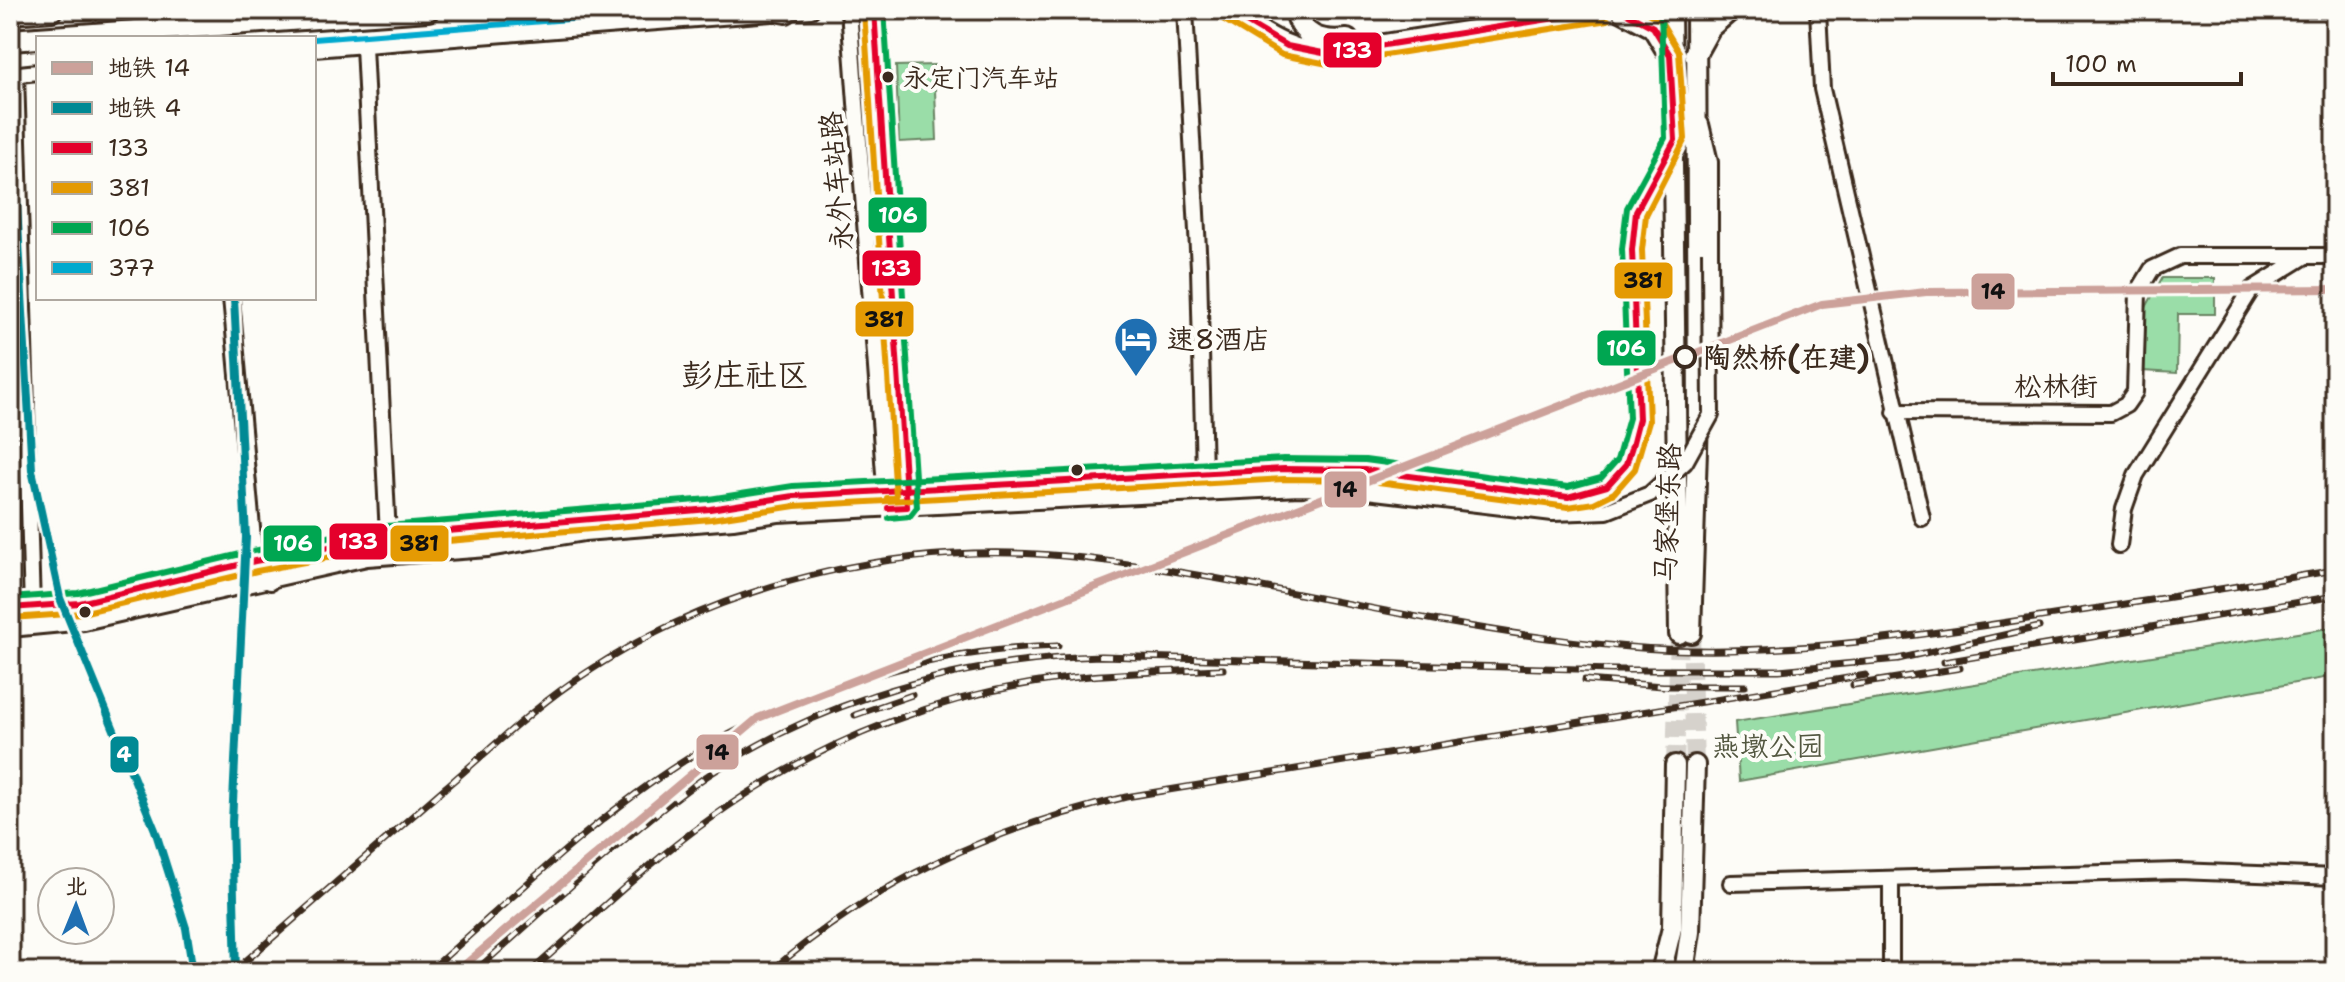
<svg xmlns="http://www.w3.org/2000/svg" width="2345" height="982" font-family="'Shantell Sans','LXGW WenKai TC',sans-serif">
<rect width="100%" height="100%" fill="#fdfcf7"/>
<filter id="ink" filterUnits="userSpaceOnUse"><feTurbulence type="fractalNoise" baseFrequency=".0125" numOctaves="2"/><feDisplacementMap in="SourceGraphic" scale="16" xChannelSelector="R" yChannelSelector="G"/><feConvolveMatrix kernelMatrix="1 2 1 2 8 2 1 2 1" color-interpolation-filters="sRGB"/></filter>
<g filter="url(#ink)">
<g fill="#9adda8" stroke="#6a8463" stroke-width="2">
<path d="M934,65l3,75 -38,2 -3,-76z"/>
<path d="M2162,278h53v36h-37l-1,59 -35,-2 1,-58z"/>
<path d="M2335,627v49l-596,105 -4,-59z"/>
</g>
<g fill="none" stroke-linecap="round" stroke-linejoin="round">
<g stroke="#d6d2cc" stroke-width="18" stroke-dasharray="18 9" stroke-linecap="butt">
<path d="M1691,633l4,132"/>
<path d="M1675,765l4,-131"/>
</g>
<g stroke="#3b2a1e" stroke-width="20">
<g id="minor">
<path d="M849,10l37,490"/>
<path d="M874,10l32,485"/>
<path d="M1185,10l14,258 5,206"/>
<path d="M1818,10l4,79 100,429"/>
<path d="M364,46l24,490"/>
<path d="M314,49l497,-39"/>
<path d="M16,74l16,533"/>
<path d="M10,75l28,-3"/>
<path d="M1701,124l9,38v89"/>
<path d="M231,298l24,263 15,21"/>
<path d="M1895,412l216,1 15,-8 9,-13 3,-100 14,-23 28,-13h155"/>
<path d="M2119,545l5,-36 12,-34 115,-185 53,-33"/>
<path d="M10,608l70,-5 175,-42 133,-25 115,-7 65,-10 142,-10 84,-13 490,-27 80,1 204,27c24,-4 44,-10 57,-31 32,-49 -2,-187 11,-251 5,-24 25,-50 37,-71"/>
<path d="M10,629l74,-7 283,-64 121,-9 96,-16 149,-12 45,-7 521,-26 51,1 203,24"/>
<path d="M1891,879v93"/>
<path d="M1731,883l447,-12 157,6"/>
</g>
</g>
<g stroke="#3b2a1e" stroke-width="24">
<g id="major">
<path d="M1671,10l8,624"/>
<path d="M1691,633l7,-214 -2,-409"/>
<path d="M1661,972l11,-44 3,-163"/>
<path d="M1684,972l6,-40 5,-167"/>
</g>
</g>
<g stroke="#3b2a1e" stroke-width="26">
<g id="highway">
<path d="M775,10l11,2"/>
<path d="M1226,10c34,21 61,44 102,44l278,-44"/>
<path d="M1296,10c5,27 25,33 51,30"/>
<path d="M1621,10l32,17 17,28"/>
<path d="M10,13l42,-3"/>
<path d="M38,38l390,-28"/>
<path d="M10,40l28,-2"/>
<path d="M1695,54l15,-27 20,-17"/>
</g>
</g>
<use href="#minor" stroke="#fdfcf7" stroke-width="14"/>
<use href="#major" stroke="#fdfcf7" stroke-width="18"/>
<use href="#highway" stroke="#fdfcf7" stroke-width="20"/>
<g stroke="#3b2a1e" stroke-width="7">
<g id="rail">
<path d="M1944,662l391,-66"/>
<path d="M1585,680l78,6h82"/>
<path d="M1853,685l107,-17"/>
<path d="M855,715l57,-20"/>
<path d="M233,972c71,-62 142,-123 213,-185 46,-39 90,-82 140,-114 144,-95 327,-135 497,-115 183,22 362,74 546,89 135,11 271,-8 405,-29 100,-15 201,-31 301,-48"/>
<path d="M428,972c78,-68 155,-144 242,-202 112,-75 253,-120 388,-124"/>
<path d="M474,972c65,-57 129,-117 197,-170 122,-95 278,-142 430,-146l512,14h166l119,-11 141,-32"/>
<path d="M530,972c59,-51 116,-108 180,-153 110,-80 244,-132 380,-143 44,-4 89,-5 133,-7"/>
<path d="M770,972c107,-92 220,-143 356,-175l740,-122"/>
</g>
</g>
<use href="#rail" stroke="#fdfcf7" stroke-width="4" stroke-dasharray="12" stroke-linecap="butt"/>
<g stroke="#3b2a1e" stroke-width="20" stroke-linecap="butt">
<path id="minor-bridge" d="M1553,513l54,-2 43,-17 35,-32 26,-47 -1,-164"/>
</g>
<use href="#minor-bridge" stroke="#fdfcf7" stroke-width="14"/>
<g stroke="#fdfcf7" stroke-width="12">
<g id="bus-1">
<path d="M874,10l33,497 -19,1"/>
<path d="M1226,10l61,36 41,8 278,-44"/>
<path d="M10,608l70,-5 175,-42 133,-25 322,-27 84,-13 490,-27 80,1 204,27 39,-11 19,-21 6,-19 7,-27 -7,-169 4,-38 39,-72 -5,-85 -17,-28 -32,-17"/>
</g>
</g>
<g stroke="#fdfcf7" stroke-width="12">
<g id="bus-2">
<path d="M864,11l32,487h-9"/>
<path d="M1221,18l61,37 46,9 280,-44"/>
<path d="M11,618l71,-5 175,-42 132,-25 322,-27 84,-13 489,-27 79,1 205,27 26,-4 20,-10 21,-24 14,-48 -7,-171 4,-35 39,-76 -6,-87 -19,-32 -18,-10"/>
</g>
</g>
<g stroke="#fdfcf7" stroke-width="12">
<g id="bus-3">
<path d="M884,10l33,497 -7,9 -21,2"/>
<path d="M10,598l68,-5 175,-42 134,-25 322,-27 84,-13 491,-27 81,1 203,27 33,-9 16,-18 12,-42 -7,-169 5,-41 38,-70 -4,-128"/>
</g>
</g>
<g stroke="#fdfcf7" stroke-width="12">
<path id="bus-4" d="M314,39l369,-29"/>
</g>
<use href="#bus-1" stroke="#e4002b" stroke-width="6"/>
<use href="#bus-2" stroke="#e49a03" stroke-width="6"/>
<use href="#bus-3" stroke="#00a651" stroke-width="6"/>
<use href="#bus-4" stroke="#00a9ce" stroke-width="6"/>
<g stroke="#fdfcf7" stroke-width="14">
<path id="metro-1" d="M456,972l302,-254 1064,-414 104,-12 409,-3"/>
</g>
<g stroke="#fdfcf7" stroke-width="14">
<g id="metro-2">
<path d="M10,84l22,386 28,128 95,232 31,98 7,44"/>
<path d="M234,298l12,239 -14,285 4,150"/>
</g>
</g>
<use href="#metro-1" stroke="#cca19a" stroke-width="8"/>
<use href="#metro-2" stroke="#008994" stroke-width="8"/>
</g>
</g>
<defs>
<g id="hotel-pin" transform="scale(2.3)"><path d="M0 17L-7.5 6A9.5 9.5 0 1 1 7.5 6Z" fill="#1f6fb2" stroke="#fdfcf7"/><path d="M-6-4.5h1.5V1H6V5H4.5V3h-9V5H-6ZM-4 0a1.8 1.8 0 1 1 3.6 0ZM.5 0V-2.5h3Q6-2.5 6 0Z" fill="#fff"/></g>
</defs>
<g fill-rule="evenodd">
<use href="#hotel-pin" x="1136" y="339"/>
</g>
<g fill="#3b2a1e" stroke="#fdfcf7" stroke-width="3">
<circle cx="888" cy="77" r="7"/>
<circle cx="1077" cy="470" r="7"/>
<circle cx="85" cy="612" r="7"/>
</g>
<circle fill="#fdfcf7" stroke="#3b2a1e" stroke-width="4" cx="1685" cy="357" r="10"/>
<g text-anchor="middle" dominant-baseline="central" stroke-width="8" stroke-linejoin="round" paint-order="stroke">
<g font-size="26" fill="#3b2a1e" stroke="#fdfcf7" text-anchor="start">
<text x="903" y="77">永定门汽车站</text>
</g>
<g font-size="28" fill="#3b2a1e" stroke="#fdfcf7">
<text transform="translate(836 181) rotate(-95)">永外车站路</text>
<text x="2056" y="386">松林街</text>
<text transform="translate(1667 513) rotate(-88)">马家堡东路</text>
</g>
<g font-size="28" fill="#3b2a1e" stroke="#fdfcf7" text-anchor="start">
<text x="1167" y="339">速8酒店</text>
</g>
<g font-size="28" font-weight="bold" fill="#3b2a1e" stroke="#fdfcf7" text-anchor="start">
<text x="1703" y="357">陶然桥(在建)</text>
</g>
<g font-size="28" fill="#535740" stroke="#fdfcf7">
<text x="1768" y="746">燕墩公园</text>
</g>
<g font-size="32" fill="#3b2a1e" stroke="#fdfcf7">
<text x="745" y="374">彭庄社区</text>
</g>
</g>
<g stroke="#fdfcf7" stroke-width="3">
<rect x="1322" y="31" width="61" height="38" rx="8" fill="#e4002b"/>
<rect x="867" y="196" width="61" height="38" rx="8" fill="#00a651"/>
<rect x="861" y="249" width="61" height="38" rx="8" fill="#e4002b"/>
<rect x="1613" y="261" width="61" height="39" rx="8" fill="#e49a03"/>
<rect x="1970" y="272" width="46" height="39" rx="8" fill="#cca19a"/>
<rect x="854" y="300" width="61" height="38" rx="8" fill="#e49a03"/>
<rect x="1596" y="329" width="61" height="38" rx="8" fill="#00a651"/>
<rect x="1323" y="470" width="45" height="39" rx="8" fill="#cca19a"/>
<rect x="328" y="522" width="61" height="39" rx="8" fill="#e4002b"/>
<rect x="389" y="524" width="61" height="39" rx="8" fill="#e49a03"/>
<rect x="262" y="524" width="61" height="39" rx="8" fill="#00a651"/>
<rect x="695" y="733" width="45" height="38" rx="8" fill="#cca19a"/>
<rect x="109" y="735" width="31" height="39" rx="8" fill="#008994"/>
</g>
<g font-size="22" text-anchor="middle" font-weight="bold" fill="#fff">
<text x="1352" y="58">133</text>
<text x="898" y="223">106</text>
<text x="891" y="276">133</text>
<text x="1626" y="356">106</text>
<text x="358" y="549">133</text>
<text x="293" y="551">106</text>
<text x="124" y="762">4</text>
</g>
<g font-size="22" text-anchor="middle" font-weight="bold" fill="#111">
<text x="1643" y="288">381</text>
<text x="1993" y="299">14</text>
<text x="884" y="327">381</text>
<text x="1345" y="497">14</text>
<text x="419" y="551">381</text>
<text x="717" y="760">14</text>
</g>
<rect width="2345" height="982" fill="none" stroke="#fdfcf7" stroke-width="40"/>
<rect x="20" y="20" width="2305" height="942" fill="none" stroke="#3b2a1e" stroke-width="3" filter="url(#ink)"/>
<rect x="36" y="36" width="280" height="264" fill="#fdfcf7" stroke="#afa8a0" stroke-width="2"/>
<rect x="52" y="62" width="40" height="12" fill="#cca19a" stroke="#afa8a0" stroke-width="2"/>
<text x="108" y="76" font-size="24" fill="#3b2a1e">地铁 14</text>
<rect x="52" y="102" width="40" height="12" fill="#008994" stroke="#afa8a0" stroke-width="2"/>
<text x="108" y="116" font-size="24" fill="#3b2a1e">地铁 4</text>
<rect x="52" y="142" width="40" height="12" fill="#e4002b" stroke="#afa8a0" stroke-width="2"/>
<text x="108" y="156" font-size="24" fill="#3b2a1e">133</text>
<rect x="52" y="182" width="40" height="12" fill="#e49a03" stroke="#afa8a0" stroke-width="2"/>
<text x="108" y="196" font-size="24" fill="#3b2a1e">381</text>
<rect x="52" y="222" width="40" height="12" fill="#00a651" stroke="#afa8a0" stroke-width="2"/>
<text x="108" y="236" font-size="24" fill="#3b2a1e">106</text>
<rect x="52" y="262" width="40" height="12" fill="#00a9ce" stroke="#afa8a0" stroke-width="2"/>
<text x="108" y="276" font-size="24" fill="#3b2a1e">377</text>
<g transform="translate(76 906) rotate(1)"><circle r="38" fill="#fdfcf7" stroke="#afa8a0" stroke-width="2"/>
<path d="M0-6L14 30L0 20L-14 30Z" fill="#1f6fb2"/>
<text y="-12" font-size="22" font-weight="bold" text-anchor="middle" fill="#3b2a1e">北</text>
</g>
<path d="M2053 72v12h188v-12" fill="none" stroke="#3b2a1e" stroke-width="4"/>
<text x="2065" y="72" font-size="24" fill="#3b2a1e" stroke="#fdfcf7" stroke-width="6" paint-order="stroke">100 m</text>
</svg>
